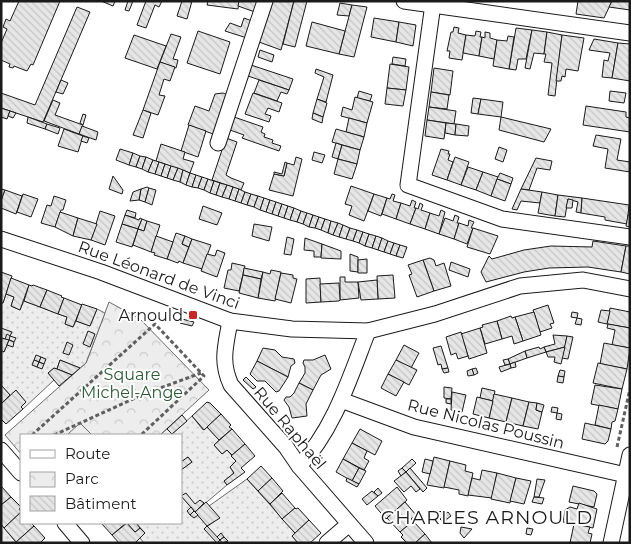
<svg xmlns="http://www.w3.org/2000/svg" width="631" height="544" font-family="Montserrat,sans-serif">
<defs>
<pattern id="park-crowns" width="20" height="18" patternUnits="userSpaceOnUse" patternTransform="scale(1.25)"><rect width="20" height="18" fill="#ededed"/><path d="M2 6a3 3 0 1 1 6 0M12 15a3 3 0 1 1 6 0" fill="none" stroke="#cbcbcb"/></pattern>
<pattern id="garden-dots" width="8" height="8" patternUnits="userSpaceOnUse" patternTransform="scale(1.25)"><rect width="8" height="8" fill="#ededed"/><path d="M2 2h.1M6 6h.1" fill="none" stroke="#cbcbcb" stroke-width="1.8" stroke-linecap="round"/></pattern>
<pattern id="building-back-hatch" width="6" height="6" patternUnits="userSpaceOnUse" patternTransform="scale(1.25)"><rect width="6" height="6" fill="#e6e6e6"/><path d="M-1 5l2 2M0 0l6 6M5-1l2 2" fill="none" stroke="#c5c5c5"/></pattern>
</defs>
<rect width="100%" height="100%" fill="#fff"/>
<path fill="url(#park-crowns)" stroke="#6a6a6a" d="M109,302l31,17 69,71 -49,45h-139v19l-16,-19 81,-72z"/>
<g fill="url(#garden-dots)" stroke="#6a6a6a">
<path d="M6,294l8,3 -3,9 9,4 4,-9 43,16 -2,7 8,3 3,-6 14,5 7,-17 8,4 -19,50 -6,5 -20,-8 -3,9 -3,-1 -6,5 6,7 -31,29 -2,-2 5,-5 -16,-7 -9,-10v-35l3,2 5,-12 -8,-2v-35h2z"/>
<path d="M192,416l11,14 4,-3 12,13 -5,5 8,9 5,-4 9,11 -6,6 4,6 -10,8 3,4 -32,27 13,14 11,-8 -10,-12 38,-27 48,54 -3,3 6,7h-154l-4,-5 5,-5 -9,-10h45v-53l11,-8 -4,-5 -7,5v-27h-21l7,-6 5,5z"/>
<path d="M1,524l15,18 -1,1h-14z"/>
</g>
<path fill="#ededed" stroke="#6a6a6a" d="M80,423l12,12h-25z"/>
<g fill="url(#building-back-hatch)" stroke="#1a1a1a">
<path d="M19,1h41l-27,64 -2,-1 -4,7 -13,-5 -1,2 -4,-1 1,-3 -9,-4v-17l6,-14 -4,-2 3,-8 4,2z"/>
<path d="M101,1h14l-2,5z"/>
<path d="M128,1h5l-4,10 -4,-1z"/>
<path d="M146,1h16l-3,6 -4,-2 -9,23 -9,-3z"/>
<path d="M182,1h10l-5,18 -10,-3z"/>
<path d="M208,1h31l-1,8 -31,-4z"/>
<path d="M239,1h20l-4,11 -17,-6z"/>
<path d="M272,1h22l-13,49 -22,-8z"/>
<path d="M294,1h13l-12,46 -12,-3z"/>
<path d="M578,1h34l-8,17 -28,-4z"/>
<path d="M612,1h18v9l-21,-3z"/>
<path d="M340,3l12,2 -3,11 -12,-1z"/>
<path d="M352,5l15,2 -13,50 -15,-3z"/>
<path d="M77,7l13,5 -47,110 -42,-14v-15l34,12z"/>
<path d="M244,18l8,3 -5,17 -22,-7 5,-8 11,4z"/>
<path d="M374,18l25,4 -3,20 -25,-5z"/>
<path d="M312,22l33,9 -6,23 -33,-8z"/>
<path d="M399,22l17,3 -3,21 -17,-4z"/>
<path d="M454,27l5,1 -1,5 8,2 -4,25 -13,-2 1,-7h-3l4,-19h2z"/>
<path d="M516,28l16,2 -6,29h-8l-2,11 -7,-1z"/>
<path d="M532,30l15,2 -3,22 -10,-1 -4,16 -5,-1z"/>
<path d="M198,31l32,11 -10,32 -33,-11z"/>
<path d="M476,31l5,1 -1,5h2l-3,19 -16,-3 3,-18 9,1z"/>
<path d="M485,32l5,1v5l7,2 -3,19 -15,-3 3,-19 3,1z"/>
<path d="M547,32l15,3 -7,61 -7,-1 4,-32 -8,-1 2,-8h-2z"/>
<path d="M171,34l10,3 -8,22 5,1 -2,8 -16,-6z"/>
<path d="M134,35l32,11 -9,23 -32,-11z"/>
<path d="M562,35l22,3 -6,33 -12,-2 -1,8 -3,-1 -1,5h-5z"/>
<path d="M508,36l6,1 -5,32 -16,-3 4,-26 10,1z"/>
<path d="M594,39l24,4 -6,35 -10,-1 2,-17 4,1 2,-8 -21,-3z"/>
<path d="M618,43l12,1v37l-18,-3z"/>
<path d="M260,50l14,5 -2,7 -14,-5z"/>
<path d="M393,57l13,2 -1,7 -13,-2z"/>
<path d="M160,62l15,5 -5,14 -6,-2 -5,16 6,1 -7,19 -15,-5z"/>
<path d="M390,64l19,3 -3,23 -19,-2z"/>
<path d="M251,65l42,14 -4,11 -41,-14z"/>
<path d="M434,68l19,3 -3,24 -19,-3z"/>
<path d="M316,69l17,6 -7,27 -9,-3 7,-22 -9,-4z"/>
<path d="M61,80l7,3 -5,11 -7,-2z"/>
<path d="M259,80l30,10 -2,4 -6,-2 -4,9 -23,-8z"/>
<path d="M387,88l19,2 -3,16 -18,-2z"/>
<path d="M359,91l13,4 -2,6 -13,-3z"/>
<path d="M610,91l16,2 -2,10 -15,-2z"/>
<path d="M431,92l18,3 -2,14 -18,-2z"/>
<path d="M223,93l5,2 -12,40 -28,-10 7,-19 14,5 6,-17z"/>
<path d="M253,93l29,10 -3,9 -11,-4 -3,6 6,2 -2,6 -24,-8z"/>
<path d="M355,97l18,5 -6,21 -26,-7 2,-9 9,3z"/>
<path d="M473,98l8,1 -3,15 -7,-1z"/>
<path d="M317,99l10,4 -4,14 -10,-4z"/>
<path d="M481,99l22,3 -2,15 -23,-3z"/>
<path d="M53,100l7,3 -5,12 28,10 -4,9 -35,-13z"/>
<path d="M586,106l40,6v5l4,1v14l-47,-7z"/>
<path d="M429,107l27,4 -2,13 -27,-4z"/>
<path d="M1,108l9,3 -3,8 -6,-2z"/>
<path d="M143,110l8,3 -8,25 -10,-3z"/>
<path d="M10,111l6,2 -3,5 -5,-2z"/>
<path d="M313,113l10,4 -1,6 -10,-4z"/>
<path d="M83,114l3,1 -3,10 -3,-2z"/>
<path d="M28,117l19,7 -2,5 -18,-6z"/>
<path d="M234,117l29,10 -2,5 4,2 -1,3 9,3 -1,3 9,3 -2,5 -37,-13 2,-3 -14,-5z"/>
<path d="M501,117l50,12 -7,13 -45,-12z"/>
<path d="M349,118l18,5 -3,14 -18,-5z"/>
<path d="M427,120l19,3 -2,16 -19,-3z"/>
<path d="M446,123l10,1 -1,11 -10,-2z"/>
<path d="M47,124l13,4 -2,6 -13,-5z"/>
<path d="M456,124l13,2 -1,10 -13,-1z"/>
<path d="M189,125l17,6 -8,26 -17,-6z"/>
<path d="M82,126l16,6 -2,8 -17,-6z"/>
<path d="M64,129l19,7 -5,16 -20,-6z"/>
<path d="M336,129l28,8 -4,13 -28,-8z"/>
<path d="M596,135l25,4 -4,21 13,2v10l-25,-4 3,-19 -15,-3z"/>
<path d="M83,136l6,2 -2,5 -6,-2z"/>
<path d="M226,138l11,4 -11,33 5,3 13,5 -3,7 -29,-10z"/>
<path d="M336,143l6,2 -4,14 -6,-2z"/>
<path d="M161,144l24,8 -2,7 11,3 -4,11 -34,-12z"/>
<path d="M342,145l18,5 -3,14 -19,-5z"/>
<path d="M499,147l8,3 -4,12 -8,-3z"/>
<path d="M120,149l13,4 -4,12 -13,-5z"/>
<path d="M441,149l8,2 -1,3h2l-2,6 5,2 -6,18 -15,-5z"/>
<path d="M314,152l11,3 -3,8 -10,-3z"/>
<path d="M133,153l7,3 -4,11 -7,-2z"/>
<path d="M140,156l6,1 -4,12 -6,-2z"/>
<path d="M146,157l7,3 -5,12 -6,-3z"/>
<path d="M296,157l6,2 -9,37 -24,-6 5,-16 10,2 3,-13 7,2z"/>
<path d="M455,157l14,5 -8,23 -14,-5z"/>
<path d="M536,158l16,3 -2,9 -13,-2 -8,22 -8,-1z"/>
<path d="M338,159l19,5 -5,15 -18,-5z"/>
<path d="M153,160l6,2 -4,12 -7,-2z"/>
<path d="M159,162l6,2 -4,12 -6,-2z"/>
<path d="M285,162l2,1 -3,13 -10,-2v-2l8,2z"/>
<path d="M165,164l6,2 -4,12 -6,-2z"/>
<path d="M171,166l7,2 -5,12 -6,-2z"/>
<path d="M468,167l15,5 -7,18 -15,-5z"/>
<path d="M178,168l5,2 -3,12 -7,-2z"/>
<path d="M183,170l7,3 -4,12 -6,-3z"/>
<path d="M483,172l15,5 -7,19 -15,-6z"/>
<path d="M190,173l6,2 -4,12 -6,-2z"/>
<path d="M500,173l13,5 -2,6 -14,-5z"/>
<path d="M196,175l6,2 -4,11 -6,-1z"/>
<path d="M113,176l10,14 -1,4 -13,-5z"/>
<path d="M202,177l6,2 -4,11 -6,-2z"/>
<path d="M208,179l6,2 -4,12 -6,-3z"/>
<path d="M497,179l14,5 -6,17 -14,-5z"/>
<path d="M214,181l6,2 -4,12 -6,-2z"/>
<path d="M220,183l7,2 -5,12 -6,-2z"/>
<path d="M227,185l6,2 -4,12 -7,-2z"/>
<path d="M351,186l23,8 -10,27 -15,-6 3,-9 -7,-2z"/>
<path d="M147,187l2,1 -4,14 -6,-2 2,-11z"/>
<path d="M233,187l6,2 -4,12 -6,-2z"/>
<path d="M149,188l7,2 -4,15 -7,-3z"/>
<path d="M1,189l4,1 -4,11z"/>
<path d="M141,189l-2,11 -9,1 3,-9z"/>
<path d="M239,189l6,3 -4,11 -6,-2z"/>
<path d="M521,189l21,3 -2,11 -19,-2 -4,9 -5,-1z"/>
<path d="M5,190l17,6 -6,18 -15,-6v-7z"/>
<path d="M245,192l6,2 -4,11 -6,-2z"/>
<path d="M542,192l16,3 -3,21 -17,-3z"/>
<path d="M23,194l15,5 -7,18 -14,-5z"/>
<path d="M251,194l7,2 -4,11 -7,-2z"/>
<path d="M374,194l13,4 -6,18 -13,-5z"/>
<path d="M392,194l3,1 -2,6 8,2 -5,16 -14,-5 5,-16 3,1z"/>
<path d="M558,195l24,3 -1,15 -5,-1 2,-10 -10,-3 -3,18 -10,-1z"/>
<path d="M54,196l12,4 -3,10h-2l-6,17 -14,-4 6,-18 4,1z"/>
<path d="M258,196l6,2 -4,12 -6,-3z"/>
<path d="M264,198l6,2 -4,12 -6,-2z"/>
<path d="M582,198l47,7 -2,19 -22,-4v-3l-24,-4z"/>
<path d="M568,199l5,1 -1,8h-6z"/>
<path d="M270,200l6,2 -4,12 -6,-2z"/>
<path d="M412,200l4,2 -2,6h2l-6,16 -14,-5 5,-16 9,3z"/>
<path d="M276,202l6,2 -4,12 -6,-2z"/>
<path d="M420,203l3,2 -2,5 9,3 -5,16 -15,-5 6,-16 2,1z"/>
<path d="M282,204l6,2 -4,12 -6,-2z"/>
<path d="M203,206l19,7 -5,12 -18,-6z"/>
<path d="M288,206l6,2 -4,12 -6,-2z"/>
<path d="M294,208l7,3 -4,11 -7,-2z"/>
<path d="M127,210l9,3 -1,5 -10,-3z"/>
<path d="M441,210l4,2 -6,22 -14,-5 5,-16 9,3z"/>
<path d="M100,211l15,5 -10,29 -14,-5z"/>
<path d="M301,211l6,2 -4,11 -6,-2z"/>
<path d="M60,212l18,6 -5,18 -18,-9z"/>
<path d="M307,213l6,2 -4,12 -6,-3z"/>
<path d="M125,215l14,5 1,-2 2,1 -4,10 -16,-5z"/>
<path d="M313,215l6,2 -4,11 -6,-1z"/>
<path d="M455,215l4,2 -2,6h2l-5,16 -15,-5 6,-16 8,3z"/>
<path d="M628,215h2v12l-4,-1z"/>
<path d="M319,217l6,2 -4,11 -6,-2z"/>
<path d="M78,218l19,6 -6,16 -18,-4z"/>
<path d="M142,219l5,2 -3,10 -6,-2z"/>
<path d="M325,219l6,2 -3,12 -7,-3z"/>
<path d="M469,220l5,2 -3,6h2l-6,16 -13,-5 5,-16 9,3z"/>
<path d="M147,221l13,4 -9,27 -18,-7 5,-16 6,2z"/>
<path d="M331,221l7,2 -5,12 -5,-2z"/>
<path d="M338,223l5,2 -4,12 -6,-2z"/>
<path d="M122,224l16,5 -6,18 -16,-5z"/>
<path d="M254,224l18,3 -3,14 -17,-5z"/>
<path d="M343,225l7,3 -4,11 -7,-2z"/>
<path d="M350,228l7,2 -4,11 -7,-2z"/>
<path d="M473,228l25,8 -8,18 -23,-7z"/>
<path d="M357,230l6,2 -4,11 -6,-2z"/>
<path d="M363,232l6,2 -4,12 -6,-3z"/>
<path d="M176,233l9,3 -3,8 7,3 -6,16 -4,-2 -1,2 -11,-4z"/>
<path d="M369,234l7,2 -4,12 -7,-2z"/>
<path d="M156,236l17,6 -6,17 -13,-4 1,-2 -4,-1z"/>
<path d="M185,236l7,3 -3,8 -7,-3z"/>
<path d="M376,236l6,2 -4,12 -6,-2z"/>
<path d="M287,237l7,2 -3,16 -7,-1z"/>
<path d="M305,238l17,6 -1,13h-7v-6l-10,-1z"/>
<path d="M382,238l6,3 -4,11 -6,-2z"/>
<path d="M192,239l19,6 -9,24 -19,-6z"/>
<path d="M388,241l6,2 -4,11 -6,-2z"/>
<path d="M593,241l33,5 -5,26 -33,-5 -39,1 -25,4 -38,10 -5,-10 8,-16 3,3 32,-9 27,-4 41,1z"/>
<path d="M394,243l6,2 -4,11 -6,-2z"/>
<path d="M322,244l19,7v8l-20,-1z"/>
<path d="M400,245l7,2 -4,11 -7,-2z"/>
<path d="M626,246h4v28l-9,-2z"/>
<path d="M217,250l8,3 -8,24 -16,-6 6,-17 8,2z"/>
<path d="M350,254l8,3v15l-8,-1z"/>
<path d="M430,258l4,2 2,6 8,-3 7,23 -17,5 -11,-31z"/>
<path d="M367,259v14h-9v-13z"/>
<path d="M423,260l11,31 -17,6 -8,-22 3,-1 -4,-9z"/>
<path d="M451,262l19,7 -2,8 -19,-7z"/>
<path d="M232,263l13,3 -6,25 -15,-3 4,-18h3z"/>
<path d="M244,268l19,4 -2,7 -18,-4z"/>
<path d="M271,270l10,2 -6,29 -17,-3 5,-26 7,2z"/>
<path d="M1,272l11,4 -9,27h-2z"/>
<path d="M281,273l12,2v3l4,1 -6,24 -16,-4z"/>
<path d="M243,275l18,4 -3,19 -19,-5z"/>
<path d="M393,275l2,23 -17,1 -1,-23z"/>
<path d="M340,277h5v5h13l1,16 -19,2z"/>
<path d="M11,278l18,7 -9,25 -9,-4 3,-9 -8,-3z"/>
<path d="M320,278l1,24 -15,1v-24z"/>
<path d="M377,280l1,19 -17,1 -3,-18z"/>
<path d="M339,283l1,17 -1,1 -18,1 -1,-18z"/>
<path d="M29,285l3,1 1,-1 14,5 -7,17 -16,-6z"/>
<path d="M47,290l15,6 -1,1 3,1 -6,16 -18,-7z"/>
<path d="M64,298l18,7 -9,22 -8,-3 2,-7 -9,-3z"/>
<path d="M82,304l15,5 -7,17 -14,-5z"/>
<path d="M548,305l6,18 -4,1 2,4 -12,4 -7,-22z"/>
<path d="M610,308l20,4v16l-23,-4z"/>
<path d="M601,310l9,1 -3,13 -9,-2z"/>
<path d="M534,312l7,23 -18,6 -8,-24z"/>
<path d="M572,312l6,1 -1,5 -6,-1z"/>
<path d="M511,316l1,2 3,-1 8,24 -9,3 -2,-8 -10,3 -5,-18z"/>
<path d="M577,318l5,1 -1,6 -6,-1z"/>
<path d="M182,319l12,3 -2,4 -12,-3z"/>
<path d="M497,321l5,18 -17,5 -5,-16 3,-1 -1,-2z"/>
<path d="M608,324l22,4v20l-18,-3 3,-15 -8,-2z"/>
<path d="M1,328l11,4 -2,4 -3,-2 -2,5 -4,-1z"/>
<path d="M480,328l7,25 -18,6 -8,-25z"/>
<path d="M88,331l7,3 -5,13 -7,-3z"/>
<path d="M461,332l7,24 -10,3 -2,-6 -5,2 -5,-18z"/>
<path d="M553,335l14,1 -2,11 -19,5 -2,-5 11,-3z"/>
<path d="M10,336l6,2 -2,4 -5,-2z"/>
<path d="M567,336l6,1 -5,22 -6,-1z"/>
<path d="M1,338l8,2 -5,12 -3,-2z"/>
<path d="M9,340l5,2 -1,5 -6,-2z"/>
<path d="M67,342l6,3 -4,10 -6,-2z"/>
<path d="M604,343l26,5 -3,21 -27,-5z"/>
<path d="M404,345l15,8 -8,15 -15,-8z"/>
<path d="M441,346l7,22 -6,1 -1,-5 -3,1 -5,-17z"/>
<path d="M539,347l1,2 4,-2 2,5 -19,6 -2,-7z"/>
<path d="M565,347l-4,17 -7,-2 1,-5h-7l-2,-5z"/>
<path d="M263,348l12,2 7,7 12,2 1,4 -4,3 -3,11 -31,-16z"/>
<path d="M525,351l2,7 -17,6 -2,-5z"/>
<path d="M36,355l5,2 -2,5 -5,-2z"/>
<path d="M325,355l6,14 -10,6 -8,15 -14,-7 6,-10v-6l-2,-4 1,-3h9z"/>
<path d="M41,357l5,2 -2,5 -5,-2z"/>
<path d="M508,359l2,5 -5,1 -2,-5z"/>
<path d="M34,360l5,2 -2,5 -5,-2z"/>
<path d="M60,360l20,8 -8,7 -15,-6z"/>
<path d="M396,360l21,10 -8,15 -21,-11z"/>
<path d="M257,361l31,16 -9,14 -3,1 -11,-11h-8l-7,-7z"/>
<path d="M39,362l5,2 -2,5 -5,-2z"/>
<path d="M515,362l1,5 -5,1 -1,-4z"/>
<path d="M598,363l29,6 -5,20 -29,-6z"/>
<path d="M510,364l1,4 -10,4 -2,-5z"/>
<path d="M54,368l3,1 15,6 -13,11 -11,-13z"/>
<path d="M448,368l1,4 -5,1 -2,-4z"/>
<path d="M476,368l2,5 -4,2 -2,-6z"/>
<path d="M472,369l2,6 -6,1 -1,-5z"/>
<path d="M560,370l5,1 -1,6 -6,-1z"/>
<path d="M388,374l16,8 -8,14 -15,-8z"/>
<path d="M558,376l6,1 -1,6 -6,-1z"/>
<path d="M246,377l10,10 -3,2 -10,-9z"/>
<path d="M299,383l14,7 -7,14 1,12 -15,2 -3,-11 -5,-7 2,-3h4l4,-4z"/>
<path d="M1,385l9,10 -9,9z"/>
<path d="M595,385l27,4 -4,20 -27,-5z"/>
<path d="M444,387l8,1 -1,11 -7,-1z"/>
<path d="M482,388l13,3 -2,10 -13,-3z"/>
<path d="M16,390l10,12 -5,5 2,2 -17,15 -5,-5v-15z"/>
<path d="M452,392l14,3 -4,17 -11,-2z"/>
<path d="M494,394l18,4 -6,24 -17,-4z"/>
<path d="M477,397l16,4 -4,17 -16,-4z"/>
<path d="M512,398l17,4 -6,24 -17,-4z"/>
<path d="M446,399h5v5l-5,-1z"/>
<path d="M207,402l3,1 11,11 -17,16 -12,-14z"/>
<path d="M529,402l8,1 -1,7 6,2 -4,17 -15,-3z"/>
<path d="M537,403l7,2 -2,7 -6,-2z"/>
<path d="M599,405l19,4 -3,12 -3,1 -1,7 -16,-4z"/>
<path d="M552,407l6,1 -1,5 -6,-1z"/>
<path d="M557,413l5,1 -1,6 -5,-1z"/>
<path d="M221,414l10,11 -2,2 3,2 -13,11 -12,-13z"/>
<path d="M182,415l5,6 -15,13 -5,-5z"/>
<path d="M585,423l26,6 -3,12 -3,3 -23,-5z"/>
<path d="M232,429l13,15 -13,11 -5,-5 -5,4 -8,-9z"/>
<path d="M360,429l22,12 -7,14 -23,-12z"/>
<path d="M352,443l15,8 -3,7 5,3 -5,9 -21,-11z"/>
<path d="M245,444l10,12 -14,12 4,4 -18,13 -3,-4 10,-8 -4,-6 6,-6 -5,-5z"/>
<path d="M188,457l4,5 -11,8v-8z"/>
<path d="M434,457l16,4 -6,27 -17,-3z"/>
<path d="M343,459l16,9 -7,13 -16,-9z"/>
<path d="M412,459l4,4 -10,9 -4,-4z"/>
<path d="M425,459l8,2 -3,13 -8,-2z"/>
<path d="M450,461l16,4 -1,6 8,2 -5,23 -9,-2v-4l-15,-3z"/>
<path d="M261,466l11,12 -14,13 -11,-12z"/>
<path d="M359,468l7,3 -7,13 -7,-3z"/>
<path d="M402,468l4,4 -5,4 -3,-5z"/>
<path d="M410,468l17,20 -4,4 -17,-20z"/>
<path d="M482,470l15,3 -5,25 -24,-3 4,-17 8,2z"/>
<path d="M406,472l14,17 -4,3 -5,-6 -7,6 -10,-11z"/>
<path d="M497,473l19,5 -6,25 -19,-4z"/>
<path d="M272,478l11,13 -13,13 -12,-13z"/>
<path d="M347,478l12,6 -2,3 -11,-6z"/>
<path d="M516,478l15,3 -7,23 -14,-3z"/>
<path d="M537,479l8,1 -6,17h-5z"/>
<path d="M1,486l10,11 -10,8z"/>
<path d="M573,486l21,5 3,3 -3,13 -25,-5z"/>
<path d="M397,487l10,13 -21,19 -11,-13z"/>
<path d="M378,488l4,5 -4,3 -4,-4z"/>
<path d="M372,491l6,5 -11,9 -5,-6z"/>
<path d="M186,493l9,11 5,-4 4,3 -9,9 -14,-16z"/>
<path d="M282,493l13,15 -13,11 -12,-15z"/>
<path d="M11,497l10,10 -2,2 2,3 -17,16 -3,-4v-19z"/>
<path d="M534,497l10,1 -2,6 -10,-2z"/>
<path d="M206,502l14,16 -13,8 -12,-14z"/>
<path d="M405,502l11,13 -5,4 2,2 -13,11 -13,-14z"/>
<path d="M579,503l18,6 -4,19 -30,-6 2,-12 5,-3 7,2z"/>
<path d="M191,507l3,4 -4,4 -3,-4z"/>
<path d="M295,508l1,1 2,-1 11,12 -14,13 -13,-14z"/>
<path d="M194,511l4,4 -4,3 -4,-3z"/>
<path d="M440,511l4,4 -4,4 -3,-5z"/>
<path d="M21,512v11h10l3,3 -18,16 -12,-14z"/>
<path d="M448,512l3,4 -4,3 -3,-4z"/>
<path d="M444,515l3,4 -3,4 -4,-4z"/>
<path d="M309,520l12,13 -11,10h-12l-6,-7z"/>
<path d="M413,521l12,13 -10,9h-8l-6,-6 2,-2 -3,-3z"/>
<path d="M101,523h25l-14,12z"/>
<path d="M127,523l8,9 5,-4 5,5 -10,10h-16l-7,-8z"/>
<path d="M127,523h9l4,5 -5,4z"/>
<path d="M574,524l16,3 -2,6 4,1 -2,9h-20z"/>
<path d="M34,526l11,12 -5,5h-25z"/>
<path d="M207,526l13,14 -3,3 -13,-14z"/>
<path d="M461,527l11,2 -8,9 -4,-5z"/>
<path d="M527,528l6,1 -2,6 -5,-1z"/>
<path d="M221,533l3,4 -4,3 -3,-3z"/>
<path d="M425,534l7,9h-17z"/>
<path d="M224,537l4,4 -6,2 -2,-3z"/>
</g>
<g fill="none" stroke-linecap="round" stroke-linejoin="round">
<g stroke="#1a1a1a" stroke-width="17">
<g id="street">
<path d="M404,1l226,32"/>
<path d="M433,4l-25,181 94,34 128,18"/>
<path d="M218,143l47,-142"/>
<path d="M1,239l100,33 129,49 62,8 76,2 67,-17 85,-28 63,-6 47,9"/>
<path d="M230,321c-4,24 -10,40 1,64l55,62 13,19 67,77"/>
<path d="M341,400l73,27 212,48"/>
<path d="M1,450l20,23"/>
<path d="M299,466c35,-36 51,-89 69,-135"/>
<path d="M65,523l17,20"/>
<path d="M327,543l22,-19"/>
<path d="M611,543l19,-88"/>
</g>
</g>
<g stroke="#5f5f5f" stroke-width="3" stroke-dasharray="4 2.5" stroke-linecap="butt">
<path d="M32,435l123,-111 49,52 -63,59"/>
<path d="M54,435l90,-41 57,-21"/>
<path d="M617,447l13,-58"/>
</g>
<use href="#street" stroke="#fff" stroke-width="15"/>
</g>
<rect fill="#c62828" stroke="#fff" stroke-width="2" x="188" y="310" width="10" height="10" rx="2.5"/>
<g text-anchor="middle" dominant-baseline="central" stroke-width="4" stroke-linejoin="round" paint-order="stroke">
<g font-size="16" fill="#1a1a1a" stroke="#fff">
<text transform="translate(159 275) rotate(20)">Rue Léonard de Vinci</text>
<text transform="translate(486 424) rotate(14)">Rue Nicolas Poussin</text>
<text transform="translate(290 428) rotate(50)">Rue Raphaël</text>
</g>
<g font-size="16" fill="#1a1a1a" stroke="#fff" text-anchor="end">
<text x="183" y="315">Arnould</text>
</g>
<g font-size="16" fill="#2b5a34" stroke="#fff">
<text x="132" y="374">Square<tspan x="132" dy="18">Michel-Ange</tspan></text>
</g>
<g font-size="19" letter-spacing="1" fill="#1a1a1a" stroke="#fff">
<text x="487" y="517">CHARLES ARNOULD</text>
</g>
</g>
<rect width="631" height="544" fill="none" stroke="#1a1a1a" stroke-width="5"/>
<rect x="20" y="434" width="162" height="90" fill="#ffffff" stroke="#a3a3a3"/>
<rect x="30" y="450" width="25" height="8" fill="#ffffff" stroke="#a3a3a3"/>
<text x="65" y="459" font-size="15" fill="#1a1a1a">Route</text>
<rect x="30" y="472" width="25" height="15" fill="url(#park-crowns)" stroke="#a3a3a3"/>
<text x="65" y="484" font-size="15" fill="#1a1a1a">Parc</text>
<rect x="30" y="496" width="25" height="15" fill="url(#building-back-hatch)" stroke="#a3a3a3"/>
<text x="65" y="509" font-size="15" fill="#1a1a1a">Bâtiment</text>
</svg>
